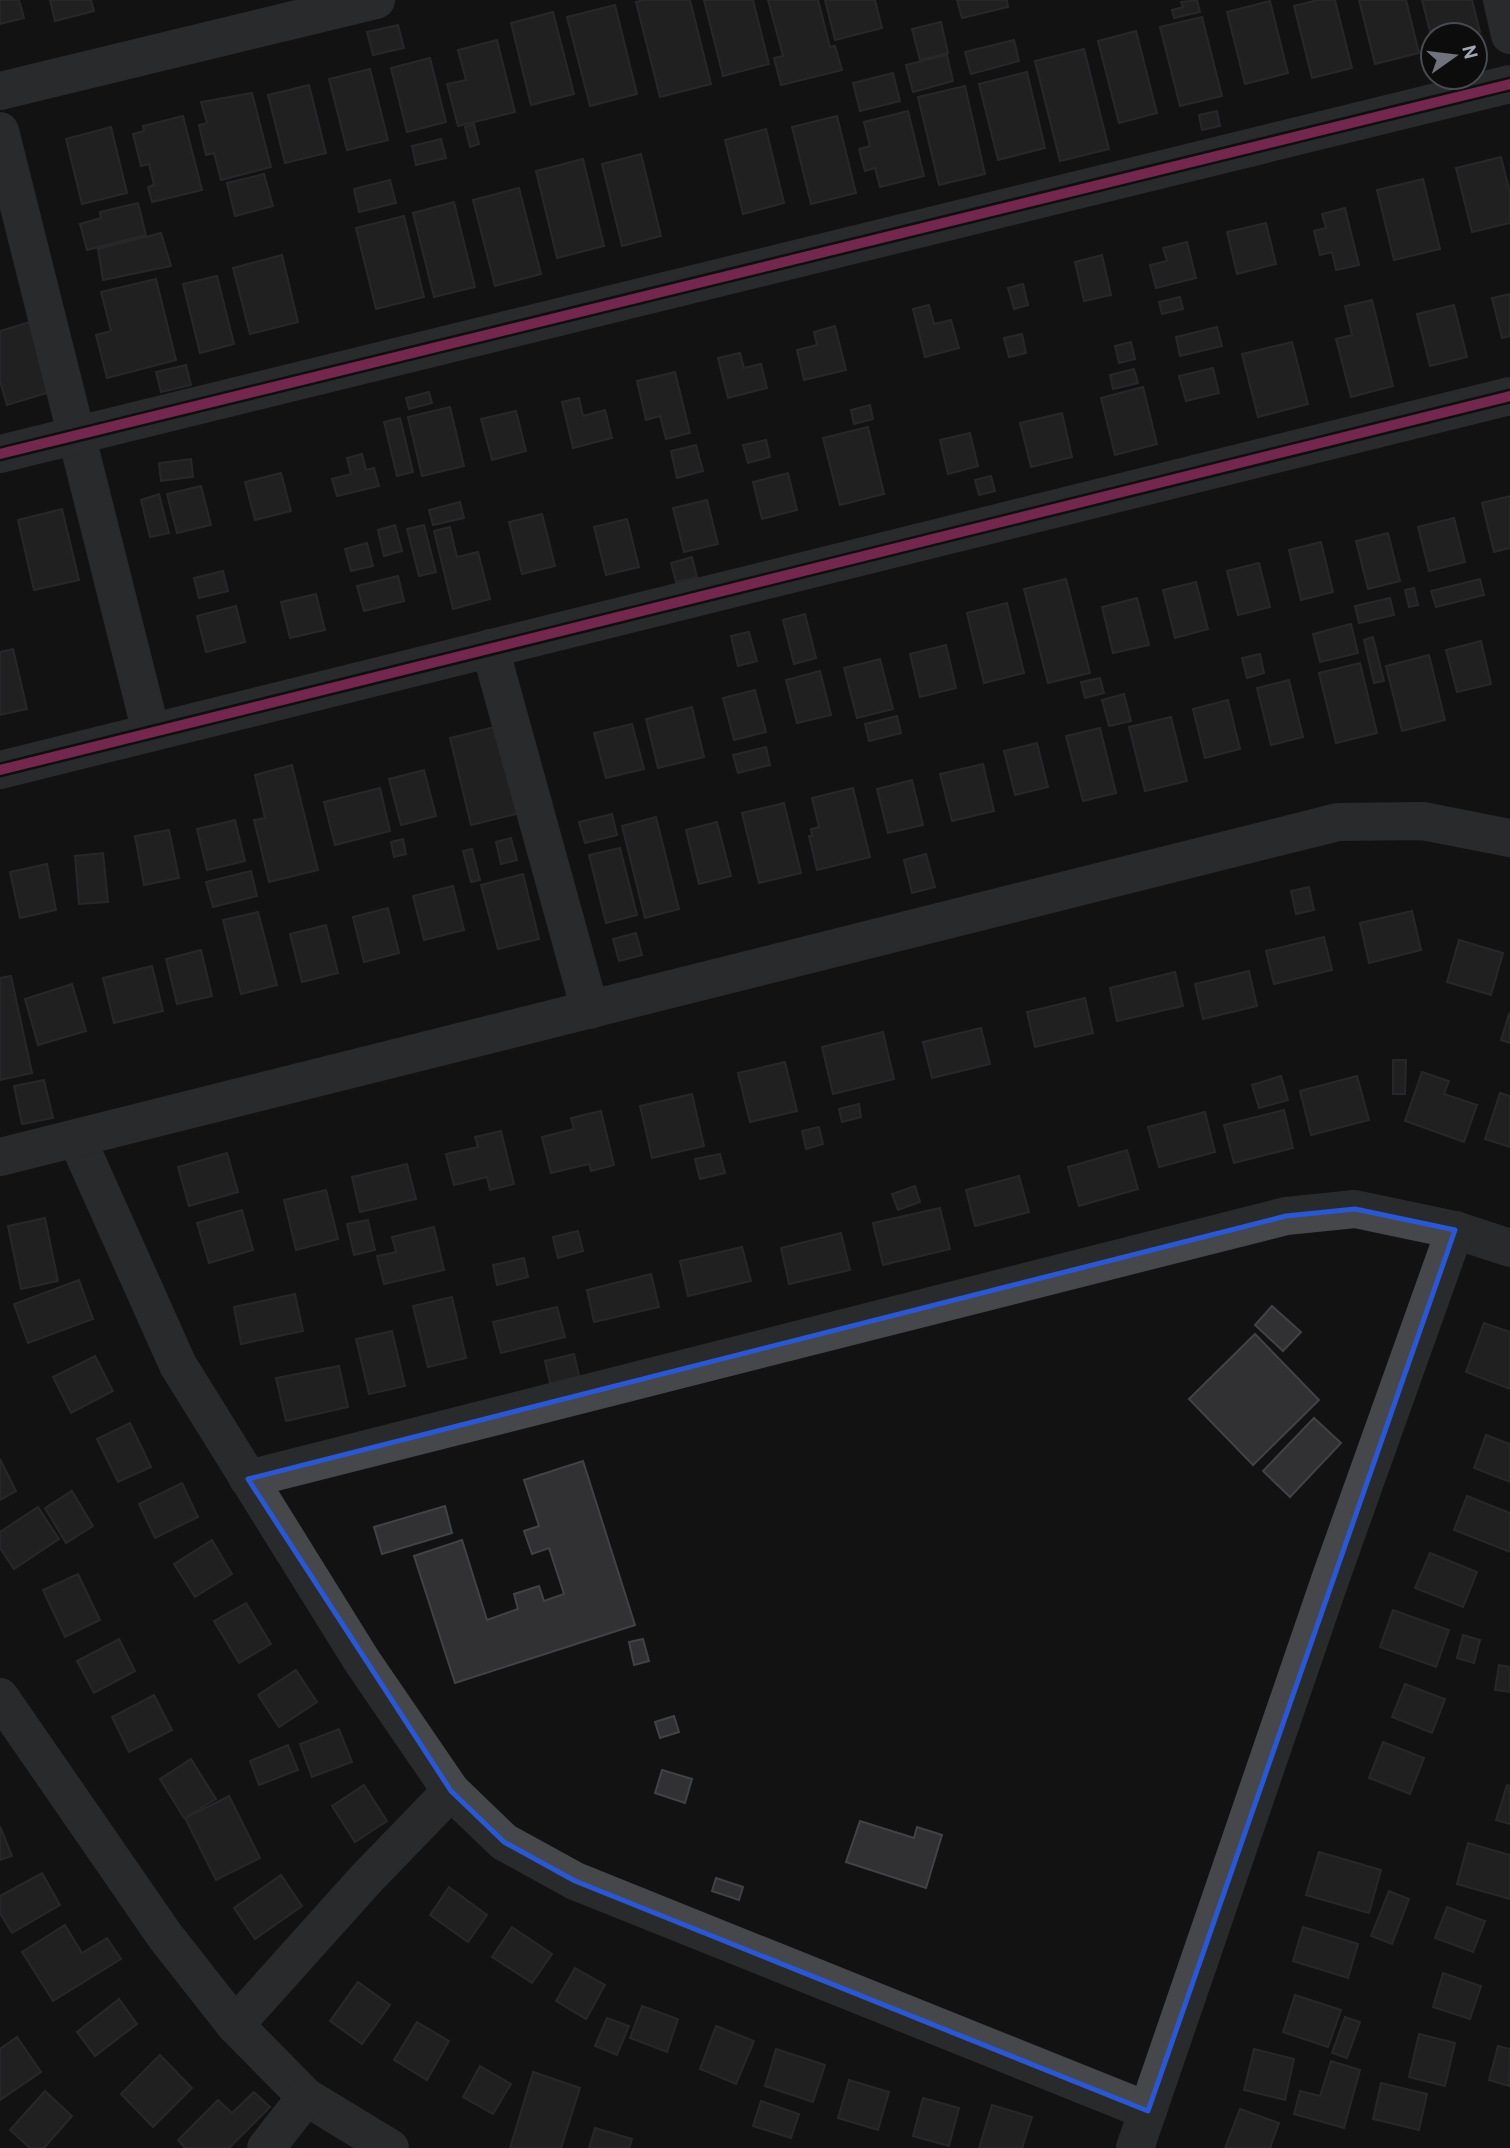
<svg xmlns="http://www.w3.org/2000/svg" width="1510" height="2148" font-family="Overpass,sans-serif">
<rect width="100%" height="100%" fill="#121212"/>
<g fill="#313133" stroke="#404246" stroke-width="2">
<path d="M0,0h19l5,18 -24,6z"/>
<path d="M50,0h41l3,11 -39,10z"/>
<path d="M644,0h46l21,84 -51,13 -24,-95z"/>
<path d="M704,0h49l16,64 -46,12z"/>
<path d="M768,0h50l12,47 5,-1 7,24 -61,15 -7,-27 9,-2z"/>
<path d="M825,0h50l7,28 -47,12z"/>
<path d="M957,0h50l1,7 -46,11z"/>
<path d="M1197,0l3,12 -26,6 -2,-8 11,-3 -2,-5z"/>
<path d="M1318,0h17l17,68 -40,10 -18,-72z"/>
<path d="M1359,0h47l13,53 -44,11z"/>
<path d="M1422,0h50l8,32 -47,3v8z"/>
<path d="M1270,1l18,72 -43,11 -18,-72z"/>
<path d="M615,5l22,89 -47,12 -23,-89z"/>
<path d="M553,12l21,82 -43,11 -20,-82z"/>
<path d="M1202,17l20,79 -42,10 -20,-79z"/>
<path d="M941,22l7,31 -28,7 -8,-31z"/>
<path d="M398,25l6,23 -31,7 -6,-23z"/>
<path d="M1136,31l21,82 -38,10 -21,-82z"/>
<path d="M497,40l18,72 -57,14 -11,-42 19,-4 -8,-30z"/>
<path d="M1014,40l5,21 -48,13 -6,-22z"/>
<path d="M1084,49l25,100 -49,12 -25,-100z"/>
<path d="M947,55l6,26 -40,11 -7,-27z"/>
<path d="M430,58l16,64 -39,10 -16,-64z"/>
<path d="M370,69l18,71 -41,10 -18,-71z"/>
<path d="M1027,72l18,76 -47,12 -19,-76z"/>
<path d="M893,73l7,28 -40,10 -7,-28z"/>
<path d="M309,85l17,68 -41,10 -17,-68z"/>
<path d="M965,86l20,88 -46,11 -21,-88z"/>
<path d="M252,93l19,74 -50,13 -7,-27 -8,2 -7,-30 8,-2 -6,-21z"/>
<path d="M908,111l16,65 -44,11 -5,-19 -10,3 -6,-22 11,-3 -6,-24z"/>
<path d="M1217,111l3,15 -18,4 -3,-15z"/>
<path d="M183,116l19,74 -50,12 -4,-15 6,-2 -5,-21 -8,2 -8,-32 11,-3 -1,-5z"/>
<path d="M837,116l19,77 -45,11 -19,-77z"/>
<path d="M474,124l5,20 -9,3 -5,-20z"/>
<path d="M111,127l16,66 -45,11 -16,-65z"/>
<path d="M766,129l18,74 -41,11 -18,-74z"/>
<path d="M441,139l5,19 -30,7 -4,-19z"/>
<path d="M641,154l20,82 -39,10 -20,-82z"/>
<path d="M1501,157l9,36v30l-38,9 -16,-64z"/>
<path d="M583,159l21,87 -47,12 -21,-87z"/>
<path d="M264,174l9,32 -38,10 -8,-33z"/>
<path d="M1423,179l17,70 -46,11 -17,-70z"/>
<path d="M390,180l6,23 -37,9 -5,-23z"/>
<path d="M519,188l22,86 -46,12 -22,-86z"/>
<path d="M454,202l21,85 -41,10 -21,-84z"/>
<path d="M138,203l8,32 -59,15 -7,-26 21,-6 -1,-6z"/>
<path d="M1345,208l14,57 -23,5 -4,-18 -12,3 -6,-24 12,-3 -4,-14z"/>
<path d="M404,216l20,81 -48,12 -20,-81z"/>
<path d="M1266,223l10,41 -39,10 -10,-42z"/>
<path d="M161,233l10,33 -68,14 -5,-31z"/>
<path d="M1187,242l9,36 -40,10 -6,-23 17,-4 -4,-13z"/>
<path d="M282,255l16,67 -48,12 -17,-66z"/>
<path d="M1102,255l9,40 -27,6 -9,-39z"/>
<path d="M217,276l17,68 -34,9 -17,-69z"/>
<path d="M156,279l20,81 -69,18 -11,-43 15,-4 -10,-39z"/>
<path d="M1023,284l5,21 -14,4 -6,-21z"/>
<path d="M1510,294v42l-8,2 -10,-40z"/>
<path d="M1180,297l3,12 -21,5 -3,-12z"/>
<path d="M1372,300l21,86 -42,11 -15,-58 16,-4 -7,-29z"/>
<path d="M929,305l5,19 17,-4 8,28 -34,9 -12,-48z"/>
<path d="M1454,305l13,52 -37,9 -13,-52z"/>
<path d="M30,322l20,70 -43,13 -7,-24v-50z"/>
<path d="M835,326l11,44 -42,10 -7,-30 20,-5 -3,-13z"/>
<path d="M1217,327l5,19 -42,10 -4,-19z"/>
<path d="M1022,334l4,19 -17,4 -5,-19z"/>
<path d="M1131,342l4,17 -16,4 -4,-17z"/>
<path d="M1292,342l16,62 -50,13 -16,-63z"/>
<path d="M740,353l4,15 17,-4 6,24 -39,10 -10,-40z"/>
<path d="M186,365l5,20 -30,7 -5,-20z"/>
<path d="M1213,368l6,25 -33,8 -7,-25z"/>
<path d="M1134,369l4,14 -25,6 -3,-14z"/>
<path d="M675,372l15,61 -24,6 -6,-23 -14,4 -9,-39z"/>
<path d="M1143,387l14,57 -42,11 -14,-57z"/>
<path d="M429,392l3,11 -23,6 -3,-11z"/>
<path d="M579,398l4,18 22,-6 7,28 -39,10 -11,-46z"/>
<path d="M870,405l3,14 -19,5 -3,-14z"/>
<path d="M450,407l14,59 -42,10 -14,-59z"/>
<path d="M516,411l10,40 -34,9 -11,-41z"/>
<path d="M1062,413l10,44 -41,10 -11,-44z"/>
<path d="M400,418l13,54 -16,4 -13,-54z"/>
<path d="M868,427l16,67 -44,11 -17,-67z"/>
<path d="M970,433l8,33 -30,8 -8,-34z"/>
<path d="M766,440l4,17 -22,6 -5,-18z"/>
<path d="M696,445l7,26 -26,7 -6,-27z"/>
<path d="M362,454l4,16 8,-2 5,18 -42,10 -5,-17 19,-5 -4,-16z"/>
<path d="M191,459l2,18 -32,4 -2,-18z"/>
<path d="M281,473l10,38 -36,9 -10,-38z"/>
<path d="M788,473l9,37 -35,9 -9,-37z"/>
<path d="M991,476l4,15 -16,4 -4,-15z"/>
<path d="M201,486l10,39 -34,8 -10,-39z"/>
<path d="M159,494l10,39 -19,4 -9,-37z"/>
<path d="M1510,496v52l-16,4 -12,-49z"/>
<path d="M707,500l11,44 -34,8 -11,-44z"/>
<path d="M460,502l4,16 -31,7 -4,-15z"/>
<path d="M62,509l17,71 -45,10 -16,-70z"/>
<path d="M542,514l13,52 -33,8 -13,-52z"/>
<path d="M1454,518l11,44 -36,9 -11,-44z"/>
<path d="M627,519l12,48 -33,8 -12,-48z"/>
<path d="M395,525l7,26 -18,5 -6,-26z"/>
<path d="M424,525l12,47 -17,4 -12,-47z"/>
<path d="M450,527l7,30 21,-5 12,47 -37,10 -19,-78z"/>
<path d="M1388,533l12,48 -32,8 -12,-48z"/>
<path d="M1321,542l12,50 -32,8 -12,-50z"/>
<path d="M367,543l6,23 -22,5 -6,-22z"/>
<path d="M692,557l5,20 -21,5 -5,-19z"/>
<path d="M1259,563l11,44 -32,8 -11,-44z"/>
<path d="M223,571l5,20 -29,7 -5,-20z"/>
<path d="M398,576l6,25 -40,10 -7,-25z"/>
<path d="M1066,579l24,94 -42,10 -24,-94z"/>
<path d="M1480,579l4,16 -48,12 -5,-16z"/>
<path d="M1196,582l12,47 -33,9 -12,-48z"/>
<path d="M1414,588l4,17 -9,2 -4,-17z"/>
<path d="M316,594l9,36 -35,8 -9,-36z"/>
<path d="M1137,598l12,47 -36,8 -11,-46z"/>
<path d="M1390,598l4,17 -35,8 -4,-17z"/>
<path d="M1007,603l17,70 -40,10 -17,-70z"/>
<path d="M236,606l9,36 -39,10 -9,-36z"/>
<path d="M805,614l11,44 -22,6 -11,-44z"/>
<path d="M1351,624l7,29 -38,9 -7,-28z"/>
<path d="M749,632l8,29 -19,5 -7,-30z"/>
<path d="M1373,637l11,44 -10,2 -10,-43z"/>
<path d="M1481,641l10,43 -34,8 -11,-42z"/>
<path d="M946,645l10,43 -36,9 -10,-43z"/>
<path d="M13,649l14,60 -27,6v-63z"/>
<path d="M1260,654l4,19 -17,5 -5,-20z"/>
<path d="M1429,655l16,65 -43,11 -16,-65z"/>
<path d="M880,659l13,50 -36,9 -13,-50z"/>
<path d="M1360,663l17,70 -41,10 -17,-70z"/>
<path d="M820,671l11,44 -34,8 -11,-43z"/>
<path d="M1100,678l4,15 -19,5 -4,-16z"/>
<path d="M1289,680l14,57 -32,8 -14,-57z"/>
<path d="M755,690l11,42 -32,8 -11,-42z"/>
<path d="M1124,694l7,27 -22,5 -7,-26z"/>
<path d="M1228,700l12,49 -35,9 -12,-49z"/>
<path d="M692,707l12,50 -46,11 -12,-49z"/>
<path d="M897,716l4,17 -32,8 -4,-17z"/>
<path d="M1171,717l16,64 -42,10 -16,-64z"/>
<path d="M632,724l12,45 -38,9 -12,-45z"/>
<path d="M503,725l21,87 -53,13 -21,-87z"/>
<path d="M1100,728l16,65 -33,8 -17,-65z"/>
<path d="M1037,743l11,44 -33,8 -11,-44z"/>
<path d="M766,747l4,18 -32,8 -5,-18z"/>
<path d="M983,764l11,47 -42,10 -12,-47z"/>
<path d="M292,765l26,105 -49,12 -15,-62 11,-2 -10,-43z"/>
<path d="M424,770l12,46 -35,9 -12,-46z"/>
<path d="M912,780l11,45 -35,8 -11,-44z"/>
<path d="M380,788l10,43 -55,14 -11,-43z"/>
<path d="M853,788l17,69 -53,13 -8,-34h3l-1,-7 8,-2 -7,-29z"/>
<path d="M784,803l17,70 -42,10 -17,-70z"/>
<path d="M612,814l5,21 -32,8 -6,-21z"/>
<path d="M656,817l23,92 -34,9 -23,-92z"/>
<path d="M235,820l10,41 -38,9 -10,-41z"/>
<path d="M717,822l14,54 -32,8 -13,-54z"/>
<path d="M169,830l10,48 -35,7 -9,-49z"/>
<path d="M511,838l6,22 -16,4 -5,-22z"/>
<path d="M403,839l3,15 -12,3 -3,-15z"/>
<path d="M620,848l17,67 -31,8 -17,-68z"/>
<path d="M472,849l8,31 -9,2 -8,-31z"/>
<path d="M103,853l5,49 -29,2 -4,-48z"/>
<path d="M926,854l9,33 -23,6 -8,-33z"/>
<path d="M47,864l9,46 -36,8 -10,-46z"/>
<path d="M251,871l6,25 -44,11 -7,-25z"/>
<path d="M523,874l16,65 -41,10 -17,-64z"/>
<path d="M453,886l11,44 -40,10 -11,-44z"/>
<path d="M1309,887l5,23 -18,4 -5,-23z"/>
<path d="M388,908l11,45 -35,9 -11,-45z"/>
<path d="M1412,911l9,39 -52,13 -9,-40z"/>
<path d="M258,912l19,73 -36,9 -18,-74z"/>
<path d="M326,925l12,48 -36,9 -12,-48z"/>
<path d="M636,933l6,22 -23,6 -6,-22z"/>
<path d="M1324,937l8,33 -58,14 -8,-33z"/>
<path d="M1459,940l44,13 -12,42 -44,-13z"/>
<path d="M201,950l11,46 -35,8 -11,-45z"/>
<path d="M152,966l11,45 -49,12 -11,-45z"/>
<path d="M1249,971l8,35 -54,13 -8,-35z"/>
<path d="M1175,972l8,34 -66,15 -7,-33z"/>
<path d="M11,976l21,97 -32,7v-102z"/>
<path d="M72,984l14,47 -48,14 -13,-46z"/>
<path d="M1085,998l8,35 -58,14 -8,-35z"/>
<path d="M1509,1014h1v29l-9,-3z"/>
<path d="M981,1028l9,36 -58,14 -9,-36z"/>
<path d="M883,1032l11,47 -61,15 -11,-47z"/>
<path d="M1393,1060h13l-1,34h-12z"/>
<path d="M785,1062l12,49 -47,11 -12,-49z"/>
<path d="M1422,1072l27,9 -5,13 33,11 -13,37 -59,-21z"/>
<path d="M1281,1076l7,24 -29,8 -7,-23z"/>
<path d="M1357,1076l12,44 -58,15 -11,-44z"/>
<path d="M44,1080l9,38 -31,6 -8,-38z"/>
<path d="M1500,1093l10,3v51l-25,-8z"/>
<path d="M692,1094l12,52 -52,12 -12,-52z"/>
<path d="M859,1104l2,13 -19,5 -3,-13z"/>
<path d="M1284,1110l9,38 -59,15 -10,-38z"/>
<path d="M601,1111l13,54 -23,6 -2,-7 -38,9 -9,-36 32,-8 -3,-11z"/>
<path d="M1205,1112l10,40 -56,15 -11,-40z"/>
<path d="M819,1127l4,17 -17,5 -4,-18z"/>
<path d="M501,1131l13,53 -24,6 -3,-13 -33,8 -8,-31 32,-7 -3,-10z"/>
<path d="M1127,1150l11,39 -59,17 -11,-39z"/>
<path d="M227,1153l11,39 -49,14 -11,-39z"/>
<path d="M720,1154l5,19 -25,6 -5,-20z"/>
<path d="M407,1164l9,35 -56,13 -8,-35z"/>
<path d="M1019,1176l10,36 -54,14 -9,-36z"/>
<path d="M915,1186l5,16 -22,8 -6,-16z"/>
<path d="M326,1190l12,49 -42,11 -12,-50z"/>
<path d="M940,1208l10,41 -67,16 -10,-42z"/>
<path d="M242,1210l11,40 -44,13 -12,-40z"/>
<path d="M45,1218l13,63 -37,8 -13,-63z"/>
<path d="M368,1220l7,30 -21,5 -7,-31z"/>
<path d="M434,1227l10,43 -60,14 -7,-28 19,-4 -4,-15z"/>
<path d="M578,1231l5,20 -25,7 -5,-21z"/>
<path d="M841,1233l9,37 -61,14 -8,-36z"/>
<path d="M742,1247l9,34 -63,15 -8,-35z"/>
<path d="M524,1258l4,19 -31,8 -4,-20z"/>
<path d="M651,1274l8,33 -65,15 -7,-32z"/>
<path d="M79,1280l14,39 -65,24 -14,-39z"/>
<path d="M295,1294l8,37 -62,13 -7,-37z"/>
<path d="M452,1297l14,61 -38,9 -15,-61z"/>
<path d="M1272,1306l29,26 -18,19 -28,-26z"/>
<path d="M557,1307l8,30 -64,16 -8,-31z"/>
<path d="M1484,1323l26,9v57l-44,-17z"/>
<path d="M392,1331l13,55 -36,8 -13,-55z"/>
<path d="M1255,1334l64,66 -66,65 -64,-66z"/>
<path d="M574,1354l6,26 -29,7 -6,-26z"/>
<path d="M95,1356l18,35 -42,22 -18,-36z"/>
<path d="M339,1366l9,41 -62,14 -10,-43z"/>
<path d="M1314,1418l27,25 -51,54 -27,-26z"/>
<path d="M130,1423l21,44 -33,15 -21,-43z"/>
<path d="M1486,1435l24,9v38l-36,-14z"/>
<path d="M0,1459l16,32 -16,9z"/>
<path d="M583,1461l52,164 -180,58 -41,-127 48,-16 25,80 31,-11 -4,-15 25,-8 5,15 20,-7 -15,-46 -17,6 -8,-23 15,-5 -15,-46z"/>
<path d="M182,1483l16,34 -43,21 -16,-34z"/>
<path d="M72,1491l21,35 -27,17 -21,-35z"/>
<path d="M1467,1496l43,17v39l-56,-22z"/>
<path d="M445,1506l7,27 -70,21 -8,-27z"/>
<path d="M38,1507l21,32 -45,30 -14,-21v-16z"/>
<path d="M212,1540l20,34 -37,23 -21,-33z"/>
<path d="M1430,1553l47,19 -14,35 -48,-19z"/>
<path d="M78,1574l22,46 -35,17 -22,-47z"/>
<path d="M246,1603l25,41 -32,19 -25,-42z"/>
<path d="M1393,1610l56,20 -13,37 -56,-20z"/>
<path d="M1463,1635l17,5 -6,23 -17,-5z"/>
<path d="M119,1639l16,32 -41,22 -17,-32z"/>
<path d="M643,1639l6,22 -15,4 -5,-23z"/>
<path d="M1499,1665l11,2v25l-15,-2z"/>
<path d="M296,1670l21,32 -38,25 -21,-32z"/>
<path d="M1405,1684l40,15 -13,34 -40,-16z"/>
<path d="M154,1695l18,35 -43,22 -17,-35z"/>
<path d="M674,1716l5,16 -19,6 -5,-16z"/>
<path d="M339,1729l13,33 -40,15 -12,-33z"/>
<path d="M1383,1742l41,16 -14,36 -41,-16z"/>
<path d="M288,1745l10,25 -39,15 -9,-24z"/>
<path d="M191,1759l25,40 -32,19 -24,-39z"/>
<path d="M662,1770l30,9 -7,24 -30,-10z"/>
<path d="M364,1785l23,36 -32,21 -23,-36z"/>
<path d="M1507,1785l3,1v38l-14,-4z"/>
<path d="M229,1796l31,62 -44,22 -31,-62z"/>
<path d="M860,1821l54,17 3,-11 25,8 -16,53 -80,-26z"/>
<path d="M0,1826l12,30 -12,4z"/>
<path d="M1468,1843l42,12v44l-53,-15z"/>
<path d="M1319,1852l62,18 -12,43 -63,-18z"/>
<path d="M42,1873l18,32 -48,28 -12,-20v-17z"/>
<path d="M281,1875l21,31 -47,33 -21,-31z"/>
<path d="M716,1878l27,9 -4,13 -27,-9z"/>
<path d="M449,1887l38,28 -19,27 -38,-27z"/>
<path d="M1389,1891l20,8 -17,45 -21,-8z"/>
<path d="M1447,1907l38,14 -12,31 -38,-14z"/>
<path d="M65,1925l17,28 25,-15 14,21 -68,42 -31,-49z"/>
<path d="M512,1927l40,27 -20,29 -40,-26z"/>
<path d="M1303,1927l55,17 -10,34 -55,-17z"/>
<path d="M575,1968l30,17 -19,34 -30,-18z"/>
<path d="M1443,1973l38,13 -11,33 -37,-12z"/>
<path d="M358,1982l32,23 -28,39 -32,-23z"/>
<path d="M1295,1995l46,15 -13,37 -45,-15z"/>
<path d="M119,1999l18,25 -42,32 -18,-24z"/>
<path d="M642,2006l36,13 -11,33 -37,-14z"/>
<path d="M1345,2017l15,5 -13,36 -15,-5z"/>
<path d="M607,2018l22,8 -12,29 -22,-9z"/>
<path d="M417,2022l32,19 -22,39 -33,-20z"/>
<path d="M716,2026l38,15 -18,43 -36,-15z"/>
<path d="M1419,2034l36,9 -10,43 -36,-9z"/>
<path d="M17,2037l24,35 -41,28v-51z"/>
<path d="M1498,2046l12,3 -1,37 -20,-6z"/>
<path d="M776,2049l49,16 -12,37 -48,-16z"/>
<path d="M1254,2049l40,10 -9,41 -41,-10z"/>
<path d="M160,2055l32,33 -39,39 -32,-33z"/>
<path d="M1331,2061l29,9 -16,58 -50,-14 6,-23 20,5z"/>
<path d="M480,2066l31,18 -18,30 -30,-17z"/>
<path d="M533,2072l47,16 -19,60h-51z"/>
<path d="M849,2080l40,12 -11,38 -40,-12z"/>
<path d="M1381,2083l46,11 -8,36 -46,-11z"/>
<path d="M45,2091l27,25 -28,32h-14l-20,-18z"/>
<path d="M254,2092l16,15 -41,41h-44l-7,-8 40,-40 14,13z"/>
<path d="M923,2098l36,10 -10,38 -36,-10z"/>
<path d="M761,2101l38,13 -8,24 -38,-12z"/>
<path d="M992,2105l40,12 -10,31h-43z"/>
<path d="M1240,2109l39,14 -9,25h-45z"/>
<path d="M595,2128l37,11 -3,9h-40z"/>
</g>
<g fill="none" stroke-linecap="round" stroke-linejoin="round">
<g stroke="#46474b" stroke-width="38">
<path d="M1502,0l8,35"/>
<path d="M0,91l376,-91"/>
<path d="M0,131l151,601"/>
<path d="M0,454l1510,-370"/>
<path d="M490,648l100,362"/>
<path d="M0,770l1510,-374"/>
<path d="M77,1139l101,226 184,296 89,130 53,51 71,39 573,230"/>
<path d="M0,1157l1338,-335 85,-1 87,17"/>
<path d="M248,1479l1038,-263 69,-7 100,21 55,18"/>
<path d="M0,1697l165,239 70,89 71,72 84,51"/>
<path d="M235,2025l131,-146 85,-88"/>
<path d="M266,2148l40,-51"/>
<path d="M1135,2148l196,-571 124,-347"/>
</g>
<g stroke="#0c0c0d" stroke-width="15">
<g id="cycleway">
<path d="M0,454l1510,-370"/>
<path d="M0,770l1510,-374"/>
</g>
</g>
<use href="#cycleway" stroke="#ea4096" stroke-width="10"/>
</g>
<path d="M0 0H1510V2148H0ZM1355,1209l100,21 -307,881 -573,-230 -71,-39 -53,-51 -203,-312 1038,-263z" fill="#121212" fill-opacity=".55" fill-rule="evenodd"/>
<path fill="none" stroke="#2a57d4" stroke-width="5" stroke-linejoin="round" d="M1355,1209l100,21 -307,881 -573,-230 -71,-39 -53,-51 -203,-312 1038,-263z"/>
<g transform="translate(1454 56) rotate(76)"><circle r="33" fill="#0c0c0d" stroke="#484a50" stroke-width="2"/>
<path d="M0-5L12 26L0 18L-12 26Z" fill="#70737b"/>
<text y="-10" font-size="19" font-weight="bold" text-anchor="middle" fill="#a2a7b4">N</text>
</g>
</svg>
